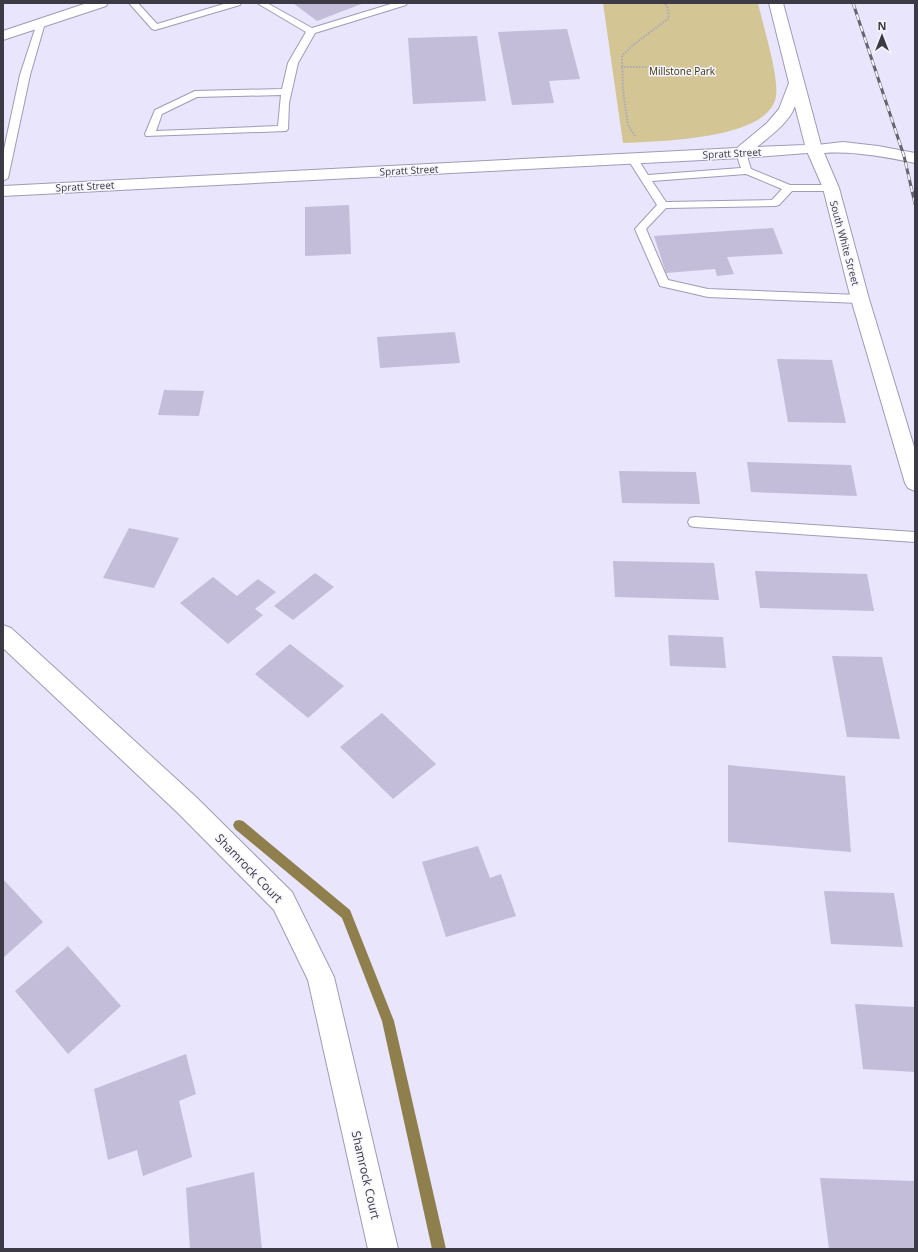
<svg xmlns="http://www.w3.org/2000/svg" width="918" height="1252" font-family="'Open Sans',sans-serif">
<rect width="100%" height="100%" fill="#e9e5fc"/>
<path fill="#d3c594" d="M603,3h155c5,23 21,72 18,93 -6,44 -119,45 -153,47z"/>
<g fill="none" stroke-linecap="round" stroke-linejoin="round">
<path fill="#8f7f4c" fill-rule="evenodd" d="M239,820l4,1 107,89 44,111 52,228h-14l-50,-228 -40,-103 -107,-89 -2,-4 2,-4z"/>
</g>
<g fill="#c3bdd9">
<path d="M293,3h71l-47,18z"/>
<path d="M567,29l13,50 -31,2 5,22 -42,2 -14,-73z"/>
<path d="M477,36l9,65 -73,3 -5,-66z"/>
<path d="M349,205l2,49 -46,2v-49z"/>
<path d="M773,228l10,26 -56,3 7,17 -17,2 -2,-7 -49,4 -12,-37z"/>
<path d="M455,332l5,31 -80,5 -3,-31z"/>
<path d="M777,359l55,1 14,63 -58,-1z"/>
<path d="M164,390l40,1 -5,25 -41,-1z"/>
<path d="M747,462l104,3 6,31 -106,-4z"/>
<path d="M619,471l77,1 4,32 -78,-1z"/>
<path d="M129,528l50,10 -25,50 -51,-10z"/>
<path d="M613,561l101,2 5,37 -104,-3z"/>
<path d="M755,571l112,3 7,37 -114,-3z"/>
<path d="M315,573l19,14 -41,33 -19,-14z"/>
<path d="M213,577l24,19 21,-17 18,13 -21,17 8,6 -35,29 -48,-41z"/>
<path d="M668,635l55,2 3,31 -56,-2z"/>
<path d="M290,644l54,42 -36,32 -53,-44z"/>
<path d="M832,656l50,1 18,82 -53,-2z"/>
<path d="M382,713l54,51 -43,35 -53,-52z"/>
<path d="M728,765l117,11 6,76 -123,-10z"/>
<path d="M478,846l12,32 11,-4 15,42 -70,21 -24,-75z"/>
<path d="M3,879l40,43 -40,36z"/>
<path d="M824,891l70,2 9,54 -72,-3z"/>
<path d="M68,946l53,60 -53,48 -53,-63z"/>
<path d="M855,1004l60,3v65l-52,-3z"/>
<path d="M186,1054l10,40 -17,7 13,56 -49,19 -6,-26 -29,10 -14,-71z"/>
<path d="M254,1172l8,77h-72l-4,-61z"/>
<path d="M820,1178l95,3v68h-86z"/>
</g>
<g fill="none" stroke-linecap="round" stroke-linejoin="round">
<g stroke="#a09bb6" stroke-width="2">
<g id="service">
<path d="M129,3h9l19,21 70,-21h14l-1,2 -85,25 -3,-1z"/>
<path d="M257,3h10l45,25 82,-25h13l-1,2 -91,28 -17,30 -9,40 -1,26 -2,2 -140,5 -1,-2 10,-24 40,-19 87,-2 6,-26 18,-31zM281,95l-3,31 -122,5 6,-17 35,-17z"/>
<path d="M41,20l4,3 -15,52 -22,103 -5,3v-27l17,-79 17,-52z"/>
<path d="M741,150l5,3 5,16 39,16h41l5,3 -5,3h-39l-13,14 -4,1 -109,2 -20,21 22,51 40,9 152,6 4,1 2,3 -2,3 -4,1 -152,-6 -48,-11 -25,-57 22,-24 -30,-47 5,-3 4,1 12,19 93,-7 -5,-15zM746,174l36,15 -10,11 -106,2 -14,-21z"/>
<path d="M695,517l220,15v10l-220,-15 -5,-1 -2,-4 2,-4z"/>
</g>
</g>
<g stroke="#a09bb6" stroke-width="2">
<g id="minor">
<path d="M87,3h21l-2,3 -103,34v-9z"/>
<path d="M843,142l35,4 37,7v10c-30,-6 -60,-12 -91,-10l15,35 30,111 46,151v41l-7,-3 -3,-5 -54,-184 -28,-111 -17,-39 2,-3z"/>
<path d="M3,625l8,3 185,169 96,95 42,85 64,272h-30l-60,-269 -34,-70 -96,-97 -175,-165z"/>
</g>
</g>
<g stroke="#a09bb6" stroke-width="2">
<path id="secondary" d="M769,3h14l39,146 -2,3 -79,6 -738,38v-10l734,-38 30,-25 12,-14 10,-26zM795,106l10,39 -48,2c13,-11 32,-24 38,-41z"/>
</g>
<g stroke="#aba8ba" stroke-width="2" stroke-dasharray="1.5 1.5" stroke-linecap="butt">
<path d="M621,67h30"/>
<path d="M635,136l-7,-11 -5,-35 -1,-34 11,-11 36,-27 -1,-10 -4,-5"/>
</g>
<use href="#service" fill="#fff" fill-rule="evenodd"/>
<use href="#minor" fill="#fff" fill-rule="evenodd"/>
<use href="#secondary" fill="#fff" fill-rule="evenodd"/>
<g stroke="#666471" stroke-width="3">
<path id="rail" d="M853,3l51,153 11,48"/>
</g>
<use href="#rail" stroke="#f6f5fb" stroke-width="2" stroke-dasharray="6" stroke-linecap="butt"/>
</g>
<g text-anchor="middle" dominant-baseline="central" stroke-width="3" stroke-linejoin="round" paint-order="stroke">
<g font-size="10" fill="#3b320f" stroke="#f6f5fb">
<text x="682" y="71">Millstone Park</text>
</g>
<g font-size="10" fill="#3c3a45" stroke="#f6f5fb">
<text transform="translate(732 153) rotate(-3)">Spratt Street</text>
<text transform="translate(409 170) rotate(-3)">Spratt Street</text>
<text transform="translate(85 186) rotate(-3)">Spratt Street</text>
<text transform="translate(845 243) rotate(75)">South White Street</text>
</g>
<g font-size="12" fill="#3c3a45" stroke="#f6f5fb">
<text transform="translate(249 868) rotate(46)">Shamrock Court</text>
<text transform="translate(366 1175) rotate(77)">Shamrock Court</text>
</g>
</g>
<rect width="918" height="1252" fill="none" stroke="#3c3a45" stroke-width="8"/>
<g transform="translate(882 36)" stroke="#f6f5fb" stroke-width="3" paint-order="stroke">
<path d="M0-3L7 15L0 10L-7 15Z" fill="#3c3a45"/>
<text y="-6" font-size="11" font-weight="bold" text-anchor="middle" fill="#3c3a45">N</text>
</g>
</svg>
